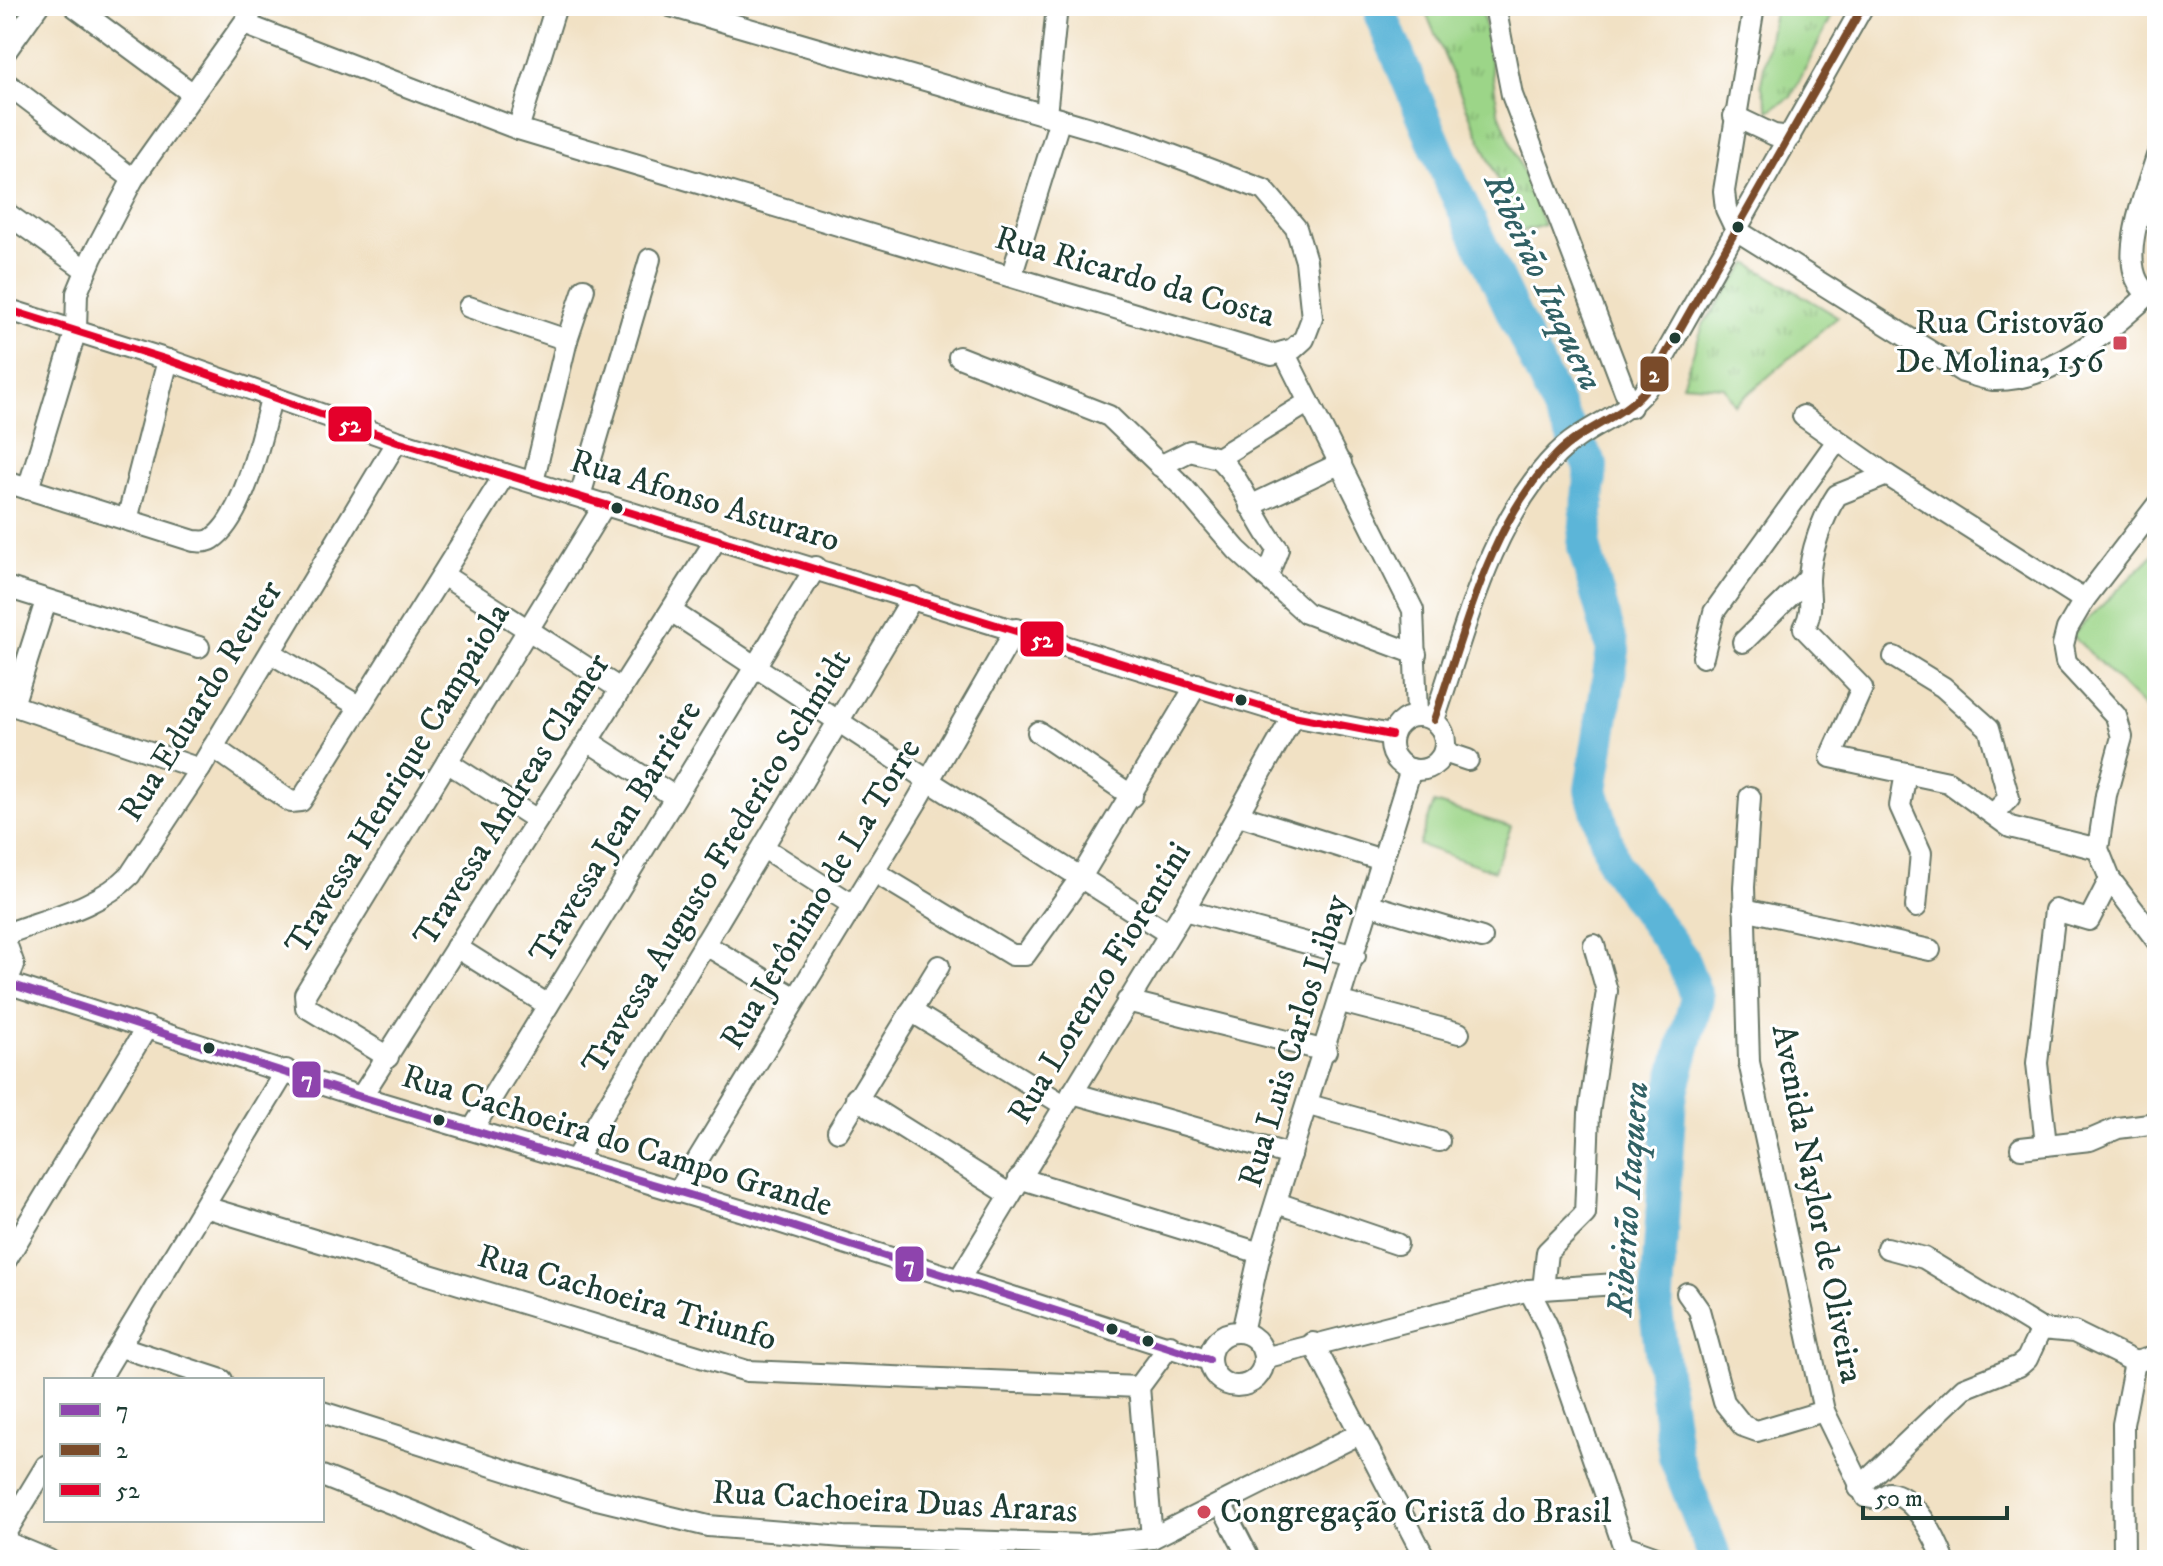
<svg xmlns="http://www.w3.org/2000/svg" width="2163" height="1566" font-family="'IM FELL DW Pica',serif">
<defs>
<pattern id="park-tufts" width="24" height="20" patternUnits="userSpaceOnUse" patternTransform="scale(2)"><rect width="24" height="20" fill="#9cd588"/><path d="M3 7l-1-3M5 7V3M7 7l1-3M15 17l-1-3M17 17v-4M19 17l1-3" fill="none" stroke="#7fae70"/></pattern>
</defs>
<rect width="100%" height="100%" fill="#fff"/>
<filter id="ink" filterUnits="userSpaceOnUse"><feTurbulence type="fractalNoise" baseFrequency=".0125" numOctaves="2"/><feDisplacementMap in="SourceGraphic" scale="16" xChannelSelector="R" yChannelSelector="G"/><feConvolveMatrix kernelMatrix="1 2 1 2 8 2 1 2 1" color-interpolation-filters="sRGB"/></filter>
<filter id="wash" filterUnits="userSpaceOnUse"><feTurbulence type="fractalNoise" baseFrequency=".006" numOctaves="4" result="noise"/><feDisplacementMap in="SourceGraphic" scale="32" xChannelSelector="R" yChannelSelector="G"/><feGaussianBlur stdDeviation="1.8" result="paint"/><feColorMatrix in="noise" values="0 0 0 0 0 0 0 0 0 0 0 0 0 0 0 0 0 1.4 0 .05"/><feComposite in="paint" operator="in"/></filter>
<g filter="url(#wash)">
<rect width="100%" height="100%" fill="#f1e1c4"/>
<g fill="#9cd588" stroke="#5e895e" stroke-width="2">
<path d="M2157,551v169l-85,-85z"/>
<path d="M1434,803l77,24 -17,44 -75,-26z"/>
</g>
<g fill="url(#park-tufts)" stroke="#5e895e" stroke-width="2">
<path d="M1423,6h59l16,104 46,115 -24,7z"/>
<path d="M1775,6h62l-46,91 -22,14 -8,-27z"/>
<path d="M1748,263l90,54 -103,88 -11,-18 -42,-3 22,-61z"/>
</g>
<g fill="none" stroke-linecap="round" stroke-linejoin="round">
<path stroke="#5bb5d8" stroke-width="34" d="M1383,6l-1,12 69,164 112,236 28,48 -7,81 29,103 -22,140 23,75 68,94 15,39 -27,100 -14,213 19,145 41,104"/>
</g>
</g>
<g filter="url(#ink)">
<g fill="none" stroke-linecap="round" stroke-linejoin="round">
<g stroke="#687666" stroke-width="24">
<g id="minor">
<path d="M74,6l119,88"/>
<path d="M1495,6l17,89 119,312"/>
<path d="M244,24l274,105 754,226 21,-6 11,-10 8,-21 -6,-57 -10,-33 -32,-38 -129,-49 -465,-135"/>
<path d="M6,51l32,-45"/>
<path d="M6,83l127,96"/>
<path d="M1046,115l11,-109"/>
<path d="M1734,116l40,19 16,2"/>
<path d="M518,129l38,-123"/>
<path d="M2157,156c-10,34 -50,125 0,142"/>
<path d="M6,213l80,57"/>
<path d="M1736,230l227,142c10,3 21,7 30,8 59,2 115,-48 155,-85"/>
<path d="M1736,230l-10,-21 -2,-18 30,-185"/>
<path d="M1012,274l48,-155"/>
<path d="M469,307l98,33"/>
<path d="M6,309l162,51 229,81 896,275 98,19"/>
<path d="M1284,352l129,258 4,105"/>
<path d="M959,357l150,59 75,72 53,62 69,63 110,41"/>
<path d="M1803,416l84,59 197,125"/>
<path d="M1218,458c27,24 36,63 60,91l-11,29"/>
<path d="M1160,466l30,-15 28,7 91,-56"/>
<path d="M1887,475l-50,20c-14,21 -27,58 -28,84 0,20 5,31 -5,49l58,60 -31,69 117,25 62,45 88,22"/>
<path d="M6,482l188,59c6,0 12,2 18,-2 32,-21 50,-105 59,-141"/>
<path d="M533,482l34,-142 17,-51"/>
<path d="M28,489l48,-159 1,-37 15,-36 41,-78 123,-173"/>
<path d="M580,496l70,-237"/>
<path d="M2157,505l-73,95 -17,29 -4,16 3,17 50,54 6,21 -16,58 -8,54 12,30 47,62"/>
<path d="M1250,506l91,-43"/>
<path d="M127,520l41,-160"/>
<path d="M443,575l177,114"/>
<path d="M6,587l193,60"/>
<path d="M671,611l258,170 239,152"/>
<path d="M1743,642l66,-65"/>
<path d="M271,653l89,54"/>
<path d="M1703,657l11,-45 123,-171"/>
<path d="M1894,657l49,30 46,41 20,70 -16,16"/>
<path d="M6,703l194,66"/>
<path d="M13,705l33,-104"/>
<circle cx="1418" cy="743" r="27"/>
<path d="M1434,720c31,-89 55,-197 123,-266 27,-27 65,-36 89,-65l217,-383"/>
<path d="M1038,732l94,64"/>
<path d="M588,741l87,56"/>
<path d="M213,747l78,55 10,-1 204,-327"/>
<path d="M1444,752l24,8"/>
<path d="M447,762l90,58"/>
<path d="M1906,773l-6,33 21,47 -5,54"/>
<path d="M1750,797l-6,90 5,175 75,349 42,86 12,2 11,-6c26,2 47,46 55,67"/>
<path d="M1239,815l143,45"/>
<path d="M764,848l89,57"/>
<path d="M873,871l139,84h13l56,-78 116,-193"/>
<path d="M1371,905l111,33"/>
<path d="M1744,909l186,41"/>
<path d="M1184,910l171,46"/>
<path d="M6,934c42,-16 93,-27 124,-59l70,-106 197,-328"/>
<path d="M6,943l8,22 -8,19"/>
<path d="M704,944l92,54"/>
<path d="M456,947l92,58"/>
<path d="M7,983l354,114 399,119 449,144"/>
<path d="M1127,1001l199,50"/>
<path d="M1341,1002l118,31"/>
<path d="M911,1011l153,94"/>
<path d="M388,1057l-82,-50 -1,-13 300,-490"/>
<path d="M1072,1093l219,62"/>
<path d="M361,1097l356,-559"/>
<path d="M856,1098l153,96"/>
<path d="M1309,1105l130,36"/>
<path d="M472,1130l344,-563"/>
<path d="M838,1131l101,-165"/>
<path d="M2046,1145l-9,-82 18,-153 34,10 21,-41"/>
<path d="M2021,1148l69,-8 28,-12 39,-5"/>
<path d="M575,1160l338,-563"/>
<path d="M1019,1178l241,75"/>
<path d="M678,1192l239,-391 99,-172"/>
<path d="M1277,1203l120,41"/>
<path d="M205,1207l542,164 392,16"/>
<path d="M1887,1248l37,10 117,71"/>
<path d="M6,1260l141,-233"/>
<path d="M958,1281l226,-371 109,-194"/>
<path d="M1543,1289l4,-37 38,-38 4,-101 18,-122 -13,-46"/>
<path d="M1529,1290l18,35 76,220 42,15"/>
<path d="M1687,1293l12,17 25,92 19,24 14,5 67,-20"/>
<path d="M1242,1332l18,-79 151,-484"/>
<circle cx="1237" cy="1359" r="27"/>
<path d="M1313,1343l113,217"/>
<path d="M121,1347l101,33"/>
<path d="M1264,1358l265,-68 87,-6"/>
<path d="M2135,1362l22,-6"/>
<path d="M99,1380l187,-310"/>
<path d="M322,1412l271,86 115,28 136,11 240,8 68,-7 209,-105"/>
<path d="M322,1476l99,39 97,45"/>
<path d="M1859,1488l105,-100 55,-22 8,-7 14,-30 33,3 61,30"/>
<path d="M1221,1504l29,56"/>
<path d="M6,1532l40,-66"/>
<path d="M1152,1538l-13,-151 31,-42"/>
<path d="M6,1542l43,18"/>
<path d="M2124,1560l-1,-136 12,-62"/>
</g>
</g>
<use href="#minor" stroke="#fff" stroke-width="20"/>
<g stroke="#fff" stroke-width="14">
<path id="bus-1" d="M7,983l354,114 399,119 449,144"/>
</g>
<g stroke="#fff" stroke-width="14">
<path id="bus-2" d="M1434,720c31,-89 55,-197 123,-266 27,-27 65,-36 89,-65l217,-383"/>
</g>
<g stroke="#fff" stroke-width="14">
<path id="bus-3" d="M6,309l162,51 229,81 896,275 98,19"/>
</g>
<use href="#bus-1" stroke="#8e44ad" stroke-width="8"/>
<use href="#bus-2" stroke="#7a4b2a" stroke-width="8"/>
<use href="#bus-3" stroke="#e4002b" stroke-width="8"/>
</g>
</g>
<g fill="#1f3d34" stroke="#fff" stroke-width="3">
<circle cx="1738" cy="227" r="7"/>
<circle cx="1675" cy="338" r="7"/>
<circle cx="617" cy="508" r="7"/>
<circle cx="1241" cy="700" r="7"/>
<circle cx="209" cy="1048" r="7"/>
<circle cx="439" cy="1120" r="7"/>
<circle cx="1112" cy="1329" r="7"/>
<circle cx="1148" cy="1341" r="7"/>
</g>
<g fill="#d1495b" stroke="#fff" stroke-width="3">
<rect x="2112" y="335" width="16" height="16" rx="4"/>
<circle cx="1204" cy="1512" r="8"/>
</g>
<g text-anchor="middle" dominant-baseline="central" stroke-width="6" stroke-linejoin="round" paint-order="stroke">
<g font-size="34" fill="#1f3d34" stroke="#fff">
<text transform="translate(1135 277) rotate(16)">Rua Ricardo da Costa</text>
<text transform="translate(705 501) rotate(17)">Rua Afonso Asturaro</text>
<text transform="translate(201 701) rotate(-58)">Rua Eduardo Reuter</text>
<text transform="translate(398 779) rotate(-59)">Travessa Henrique Campaiola</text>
<text transform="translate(512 800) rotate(-58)">Travessa Andreas Clamer</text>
<text transform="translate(616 832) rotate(-59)">Travessa Jean Barriere</text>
<text transform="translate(717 862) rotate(-59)">Travessa Augusto Frederico Schmidt</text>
<text transform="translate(821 894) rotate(-59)">Rua Jerônimo de La Torre</text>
<text transform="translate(1100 983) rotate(-59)">Rua Lorenzo Fiorentini</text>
<text transform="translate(1294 1041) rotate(-73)">Rua Luis Carlos Libay</text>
<text transform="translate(617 1141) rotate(17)">Rua Cachoeira do Campo Grande</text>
<text transform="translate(1817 1204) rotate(79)">Avenida Naylor de Oliveira</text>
<text transform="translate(627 1298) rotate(16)">Rua Cachoeira Triunfo</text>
<text transform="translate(895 1502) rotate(3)">Rua Cachoeira Duas Araras</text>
</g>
<g font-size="34" fill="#1f3d34" stroke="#fff" text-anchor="end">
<text x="2104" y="323">Rua Cristovão<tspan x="2104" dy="39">De Molina, 156</tspan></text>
<text x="1220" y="1512" text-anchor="start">Congregação Cristã do Brasil</text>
</g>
<g font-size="36" font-style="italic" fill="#316165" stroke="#fff">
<text transform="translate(1543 282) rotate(65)">Ribeirão Itaquera</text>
<text transform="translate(1629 1199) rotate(-86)">Ribeirão Itaquera</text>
</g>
</g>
<g stroke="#fff" stroke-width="3">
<rect x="1639" y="355" width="31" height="38" rx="8" fill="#7a4b2a"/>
<rect x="327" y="405" width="46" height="38" rx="8" fill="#e4002b"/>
<rect x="1019" y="620" width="46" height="38" rx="8" fill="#e4002b"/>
<rect x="291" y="1060" width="31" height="39" rx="8" fill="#8e44ad"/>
<rect x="894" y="1245" width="31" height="38" rx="8" fill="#8e44ad"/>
</g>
<g font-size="22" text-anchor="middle" font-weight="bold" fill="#fff">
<text x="1654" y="382">2</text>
<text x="350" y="432">52</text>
<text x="1042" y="647">52</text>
<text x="307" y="1087">7</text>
<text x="909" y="1272">7</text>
</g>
<rect width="2163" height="1566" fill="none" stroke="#fff" stroke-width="32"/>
<rect x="44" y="1378" width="280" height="144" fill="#ffffff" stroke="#a5b1ae" stroke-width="2"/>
<rect x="60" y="1404" width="40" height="12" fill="#8e44ad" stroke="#a5b1ae" stroke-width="2"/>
<text x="116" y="1418" font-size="24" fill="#1f3d34">7</text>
<rect x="60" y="1444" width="40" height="12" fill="#7a4b2a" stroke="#a5b1ae" stroke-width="2"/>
<text x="116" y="1458" font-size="24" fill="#1f3d34">2</text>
<rect x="60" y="1484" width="40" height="12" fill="#e4002b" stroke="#a5b1ae" stroke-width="2"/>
<text x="116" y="1498" font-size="24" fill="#1f3d34">52</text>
<path d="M1863 1506v12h144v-12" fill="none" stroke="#1f3d34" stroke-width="4"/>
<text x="1875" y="1506" font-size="24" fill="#1f3d34" stroke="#ffffff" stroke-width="6" paint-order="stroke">50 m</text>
</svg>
